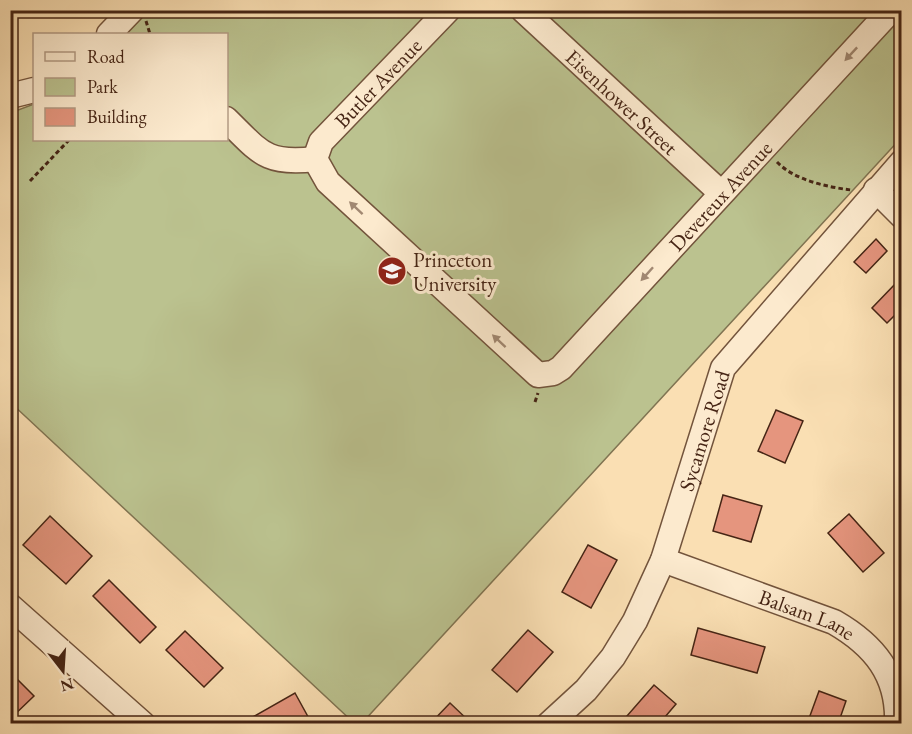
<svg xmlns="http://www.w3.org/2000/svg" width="912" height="734" font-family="'EB Garamond',serif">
<rect width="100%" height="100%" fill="#fadfb3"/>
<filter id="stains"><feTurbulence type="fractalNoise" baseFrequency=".00333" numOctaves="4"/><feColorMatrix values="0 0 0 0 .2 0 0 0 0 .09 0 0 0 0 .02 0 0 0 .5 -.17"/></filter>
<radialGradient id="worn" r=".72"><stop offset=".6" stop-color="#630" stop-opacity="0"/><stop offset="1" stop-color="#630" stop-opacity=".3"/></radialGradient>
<path fill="#bbc28f" stroke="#807452" stroke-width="1.5" d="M146,11h755v127l-539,585h-8l-343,-320 -1,-290 24,-9v36h192v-106h-103z"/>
<g fill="#e5957e" stroke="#462515" stroke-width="1.5">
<path d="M876,239l11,12 -21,22 -12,-11z"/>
<path d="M899,280l3,28 -15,15 -15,-15z"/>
<path d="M776,410l27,11 -18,42 -27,-12z"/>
<path d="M723,495l39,11 -11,36 -38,-11z"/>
<path d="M849,514l35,39 -21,19 -35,-39z"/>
<path d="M50,516l42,40 -26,28 -43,-39z"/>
<path d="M588,545l29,15 -26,48 -29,-16z"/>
<path d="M109,580l47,47 -16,16 -47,-47z"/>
<path d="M698,628l67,19 -8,26 -66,-18z"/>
<path d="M528,630l25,22 -36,40 -25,-22z"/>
<path d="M185,631l38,37 -19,19 -38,-37z"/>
<path d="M10,672l24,24 -24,23z"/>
<path d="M654,685l22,19 -17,20h-39z"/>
<path d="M819,691l27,10 -8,23h-31z"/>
<path d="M295,693l17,31h-67l-1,-2z"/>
<path d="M450,703l20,19 -40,2z"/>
</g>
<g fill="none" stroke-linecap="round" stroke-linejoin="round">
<g stroke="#73543c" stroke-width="27">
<g id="minor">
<path id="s1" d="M448,10l-127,132 -6,17 13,23 210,193 15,-2 8,-5 330,-358"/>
<path id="s2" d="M523,10l198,183"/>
<path d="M109,34l23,-24"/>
<path d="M10,96l24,-6"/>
<path d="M226,119c34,33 39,46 89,40"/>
<path d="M876,190l26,26"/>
<path id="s3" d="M663,560l171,62c40,23 65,53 63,102"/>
<path d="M10,606l133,118"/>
<path id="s4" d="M549,724l37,-34 27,-33 22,-36 28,-61 60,-192 179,-206"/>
</g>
</g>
<g stroke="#462515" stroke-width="3" stroke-dasharray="4.5 3" stroke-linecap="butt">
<path d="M146,21l4,13"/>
<path d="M777,162c17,18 50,25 74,28"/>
<path d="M30,181l39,-41"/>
<path d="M535,402l3,-9"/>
</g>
<use href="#minor" stroke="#fceace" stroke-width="24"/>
</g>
<defs><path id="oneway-solid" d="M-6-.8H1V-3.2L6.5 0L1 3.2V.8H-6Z" transform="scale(1.5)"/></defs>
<g fill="#a18872">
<use href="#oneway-solid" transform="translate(851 54) rotate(133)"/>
<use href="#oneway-solid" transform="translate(356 208) rotate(-137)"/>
<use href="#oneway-solid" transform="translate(647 274) rotate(132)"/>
<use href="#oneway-solid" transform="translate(499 341) rotate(-137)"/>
</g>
<defs>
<g id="university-disc" transform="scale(1.5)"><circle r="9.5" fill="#8f2418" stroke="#fceace"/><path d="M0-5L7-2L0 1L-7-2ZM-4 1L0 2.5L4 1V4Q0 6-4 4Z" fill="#fff"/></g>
</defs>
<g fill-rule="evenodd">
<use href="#university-disc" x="392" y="271"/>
</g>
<g text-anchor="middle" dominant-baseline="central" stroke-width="6" stroke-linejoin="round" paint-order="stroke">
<g font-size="21" fill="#462515" stroke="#fceace">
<text transform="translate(378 83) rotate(-46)">Butler Avenue</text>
<text stroke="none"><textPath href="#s2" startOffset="135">Eisenhower Street</textPath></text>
<text stroke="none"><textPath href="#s1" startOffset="772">Devereux Avenue</textPath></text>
<text stroke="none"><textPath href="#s4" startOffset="338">Sycamore Road</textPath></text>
<text stroke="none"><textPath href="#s3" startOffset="154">Balsam Lane</textPath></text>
</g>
<g font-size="21" fill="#462515" stroke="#fceace" text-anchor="start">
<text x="413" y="259">Princeton<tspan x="413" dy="24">University</tspan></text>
</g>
</g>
<rect width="912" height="734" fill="none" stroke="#fadfb3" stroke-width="36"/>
<rect x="12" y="12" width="888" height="710" fill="none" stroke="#462515" stroke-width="3"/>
<rect x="18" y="18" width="876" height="698" fill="none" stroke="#462515" stroke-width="1.5"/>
<rect x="33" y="33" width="195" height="108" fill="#fceace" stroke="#b39b84" stroke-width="1.5"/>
<rect x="45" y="52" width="30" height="9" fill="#fceace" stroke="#b39b84" stroke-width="1.5"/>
<text x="87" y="63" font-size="18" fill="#462515">Road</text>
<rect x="45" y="78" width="30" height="18" fill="#bbc28f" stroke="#b39b84" stroke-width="1.5"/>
<text x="87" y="93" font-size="18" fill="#462515">Park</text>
<rect x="45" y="108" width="30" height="18" fill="#e5957e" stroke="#b39b84" stroke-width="1.5"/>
<text x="87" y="123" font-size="18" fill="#462515">Building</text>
<g transform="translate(63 671) rotate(163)" stroke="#fceace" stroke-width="4.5" paint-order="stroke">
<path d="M0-4.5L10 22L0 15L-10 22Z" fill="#462515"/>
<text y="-9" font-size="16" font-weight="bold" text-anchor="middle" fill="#462515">N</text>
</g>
<rect width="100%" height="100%" filter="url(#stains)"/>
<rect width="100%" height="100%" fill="url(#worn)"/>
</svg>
